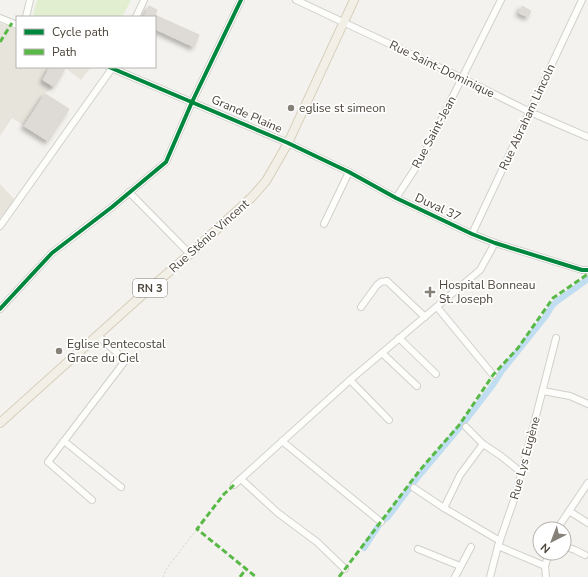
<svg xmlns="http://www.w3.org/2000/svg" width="588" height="577" font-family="'Nunito Sans',sans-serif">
<defs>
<filter id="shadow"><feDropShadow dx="-3" dy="3" stdDeviation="2" flood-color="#0004"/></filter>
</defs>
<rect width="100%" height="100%" fill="#f4f2ee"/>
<g fill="#e7e4dc">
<path d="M0,23l17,7v37h74l-10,13 -16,-12 -11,19 -9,6 24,16 -21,32 -36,-23 -12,18z"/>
<path d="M0,184l15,16 -15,18z"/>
</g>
<path fill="#e1eecf" d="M37,0h94l-9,17h-85l-4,-2z"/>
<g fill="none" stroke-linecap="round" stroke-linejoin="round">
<path stroke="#c0ddf1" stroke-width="6" d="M364,548l17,-26 7,-5 30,-40 48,-57 27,-35 9,-14 44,-55 6,-10 4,-4 32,-23"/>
</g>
<g fill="#dedbd6" stroke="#dcd9d4" filter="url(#shadow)">
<path d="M149,6l8,4 -3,7h-10z"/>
<path d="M522,6l9,5 -3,6 -9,-4z"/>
<path d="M155,15l44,20 -5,12 -39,-18z"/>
<path d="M50,67h16l-12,20 -11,-7z"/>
<path d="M45,94l24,15 -21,32 -24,-15z"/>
</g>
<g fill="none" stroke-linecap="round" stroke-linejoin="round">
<g stroke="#d2d0cb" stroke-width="8">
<g id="minor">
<path d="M296,0l166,78 68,34 58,25"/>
<path d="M26,17l4,-17"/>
<path d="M136,17l8,-17"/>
<path d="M0,18l17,7"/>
<path d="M109,67l179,76 61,29 47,26 76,36 23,9 87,27h6"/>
<path d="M129,192l61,62"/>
<path d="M396,198l26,-40 79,-158"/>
<path d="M324,224l25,-52"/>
<path d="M0,226l113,-159"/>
<path d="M472,234l110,-234"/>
<path d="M361,307l16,-22 4,-3 6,-1 38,36"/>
<path d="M437,307l56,68"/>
<path d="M0,309l52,-56 60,-46 54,-45 26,-60 49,-102"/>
<path d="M399,338l37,36"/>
<path d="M382,353l35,33"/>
<path d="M350,380l39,40"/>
<path d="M543,391l27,5 18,8"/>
<path d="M466,427l17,17 18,12 21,17"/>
<path d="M64,441l57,46"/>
<path d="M282,441l99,81"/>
<path d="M241,479l37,34 39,29 28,27"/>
<path d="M234,485l116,-105 130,-110 15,-27"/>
<path d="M414,488l30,20 56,33"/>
<path d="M92,500l-44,-38 77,-101 -2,-3 -26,-23"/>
<path d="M444,508l16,-33 23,-31"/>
<path d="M569,511l19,12"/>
<path d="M557,529l31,-46"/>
<path d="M498,546l47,20"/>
<path d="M564,546l11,4 10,5"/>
<path d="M418,549l42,17"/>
<path d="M455,577l16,-30"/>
<path d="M490,577l8,-31 18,-52 40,-156"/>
<path d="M546,577l-1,-11 4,-13"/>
</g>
</g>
<g stroke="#d6cebb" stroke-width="10">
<path id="major" d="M0,423l149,-134 41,-35 62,-57 14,-16 22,-38 66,-143"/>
</g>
<path stroke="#d3d2cc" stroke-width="1" stroke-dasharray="2 2" stroke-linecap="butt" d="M163,577l4,-9 30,-39"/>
<use href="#minor" stroke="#fdfdfc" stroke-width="6"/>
<use href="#major" stroke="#f2efe6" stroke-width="8"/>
<g stroke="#58b947" stroke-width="3" stroke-dasharray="6 3" stroke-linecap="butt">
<path d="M0,42l12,-19"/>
<path d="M234,485l-10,9 -27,35 59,48"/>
<path d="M240,577l6,-8"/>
<path d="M339,577l81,-107 40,-46 33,-49 25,-27 35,-50 35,-24"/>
</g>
<g stroke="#fff" stroke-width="6">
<g id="cycleway">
<path d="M109,67l179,76 61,29 47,26 76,36 23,9 87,27h6"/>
<path d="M0,309l52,-56 60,-46 54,-45 26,-60 49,-102"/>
</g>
</g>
<use href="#cycleway" stroke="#00873e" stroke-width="4"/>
</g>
<g fill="#868178" stroke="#fff" stroke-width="1.5">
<circle cx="291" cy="108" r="4"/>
<path d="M428 286h4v4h4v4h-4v4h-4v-4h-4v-4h4z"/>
<circle cx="59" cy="351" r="4"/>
</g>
<g text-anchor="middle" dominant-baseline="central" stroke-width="3.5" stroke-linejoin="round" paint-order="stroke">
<rect fill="#fff" stroke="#817c74" stroke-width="1" x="133" y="279" width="34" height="18" rx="3"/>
<g font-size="11" font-weight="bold" fill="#4b4439">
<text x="150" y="288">RN 3</text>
</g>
<g font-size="12" fill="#4b4439" stroke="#fff">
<text transform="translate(442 69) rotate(26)">Rue Saint-Dominique</text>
<text transform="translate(247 114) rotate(24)">Grande Plaine</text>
<text transform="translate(527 117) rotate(-65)">Rue Abraham Lincoln</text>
<text transform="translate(434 132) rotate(-62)">Rue Saint-Jean</text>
<text transform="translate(438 207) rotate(25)">Duval 37</text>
<text transform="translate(209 236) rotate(-42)">Rue Sténio Vincent</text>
<text transform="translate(525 458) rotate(-75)">Rue Lys Eugène</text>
</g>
<g font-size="12" fill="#4b4439" stroke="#fff" text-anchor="start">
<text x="299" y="108">eglise st simeon</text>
<text x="439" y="285">Hospital Bonneau<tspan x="439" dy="14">St. Joseph</tspan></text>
<text x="67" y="344">Eglise Pentecostal<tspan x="67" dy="14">Grace du Ciel</tspan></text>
</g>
</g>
<rect x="16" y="16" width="140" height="52" fill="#ffffff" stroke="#b7b4b0"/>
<rect x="24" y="29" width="20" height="6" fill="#00873e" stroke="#b7b4b0"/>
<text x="52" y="36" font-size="12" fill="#4b4439">Cycle path</text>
<rect x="24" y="49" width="20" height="6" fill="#58b947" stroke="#b7b4b0"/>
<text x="52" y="56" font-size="12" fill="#4b4439">Path</text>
<g transform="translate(552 541) rotate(222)"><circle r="19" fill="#ffffff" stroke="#b7b4b0"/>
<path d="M0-3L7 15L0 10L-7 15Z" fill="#868178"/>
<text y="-6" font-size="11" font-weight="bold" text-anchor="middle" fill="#4b4439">N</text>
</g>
</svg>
